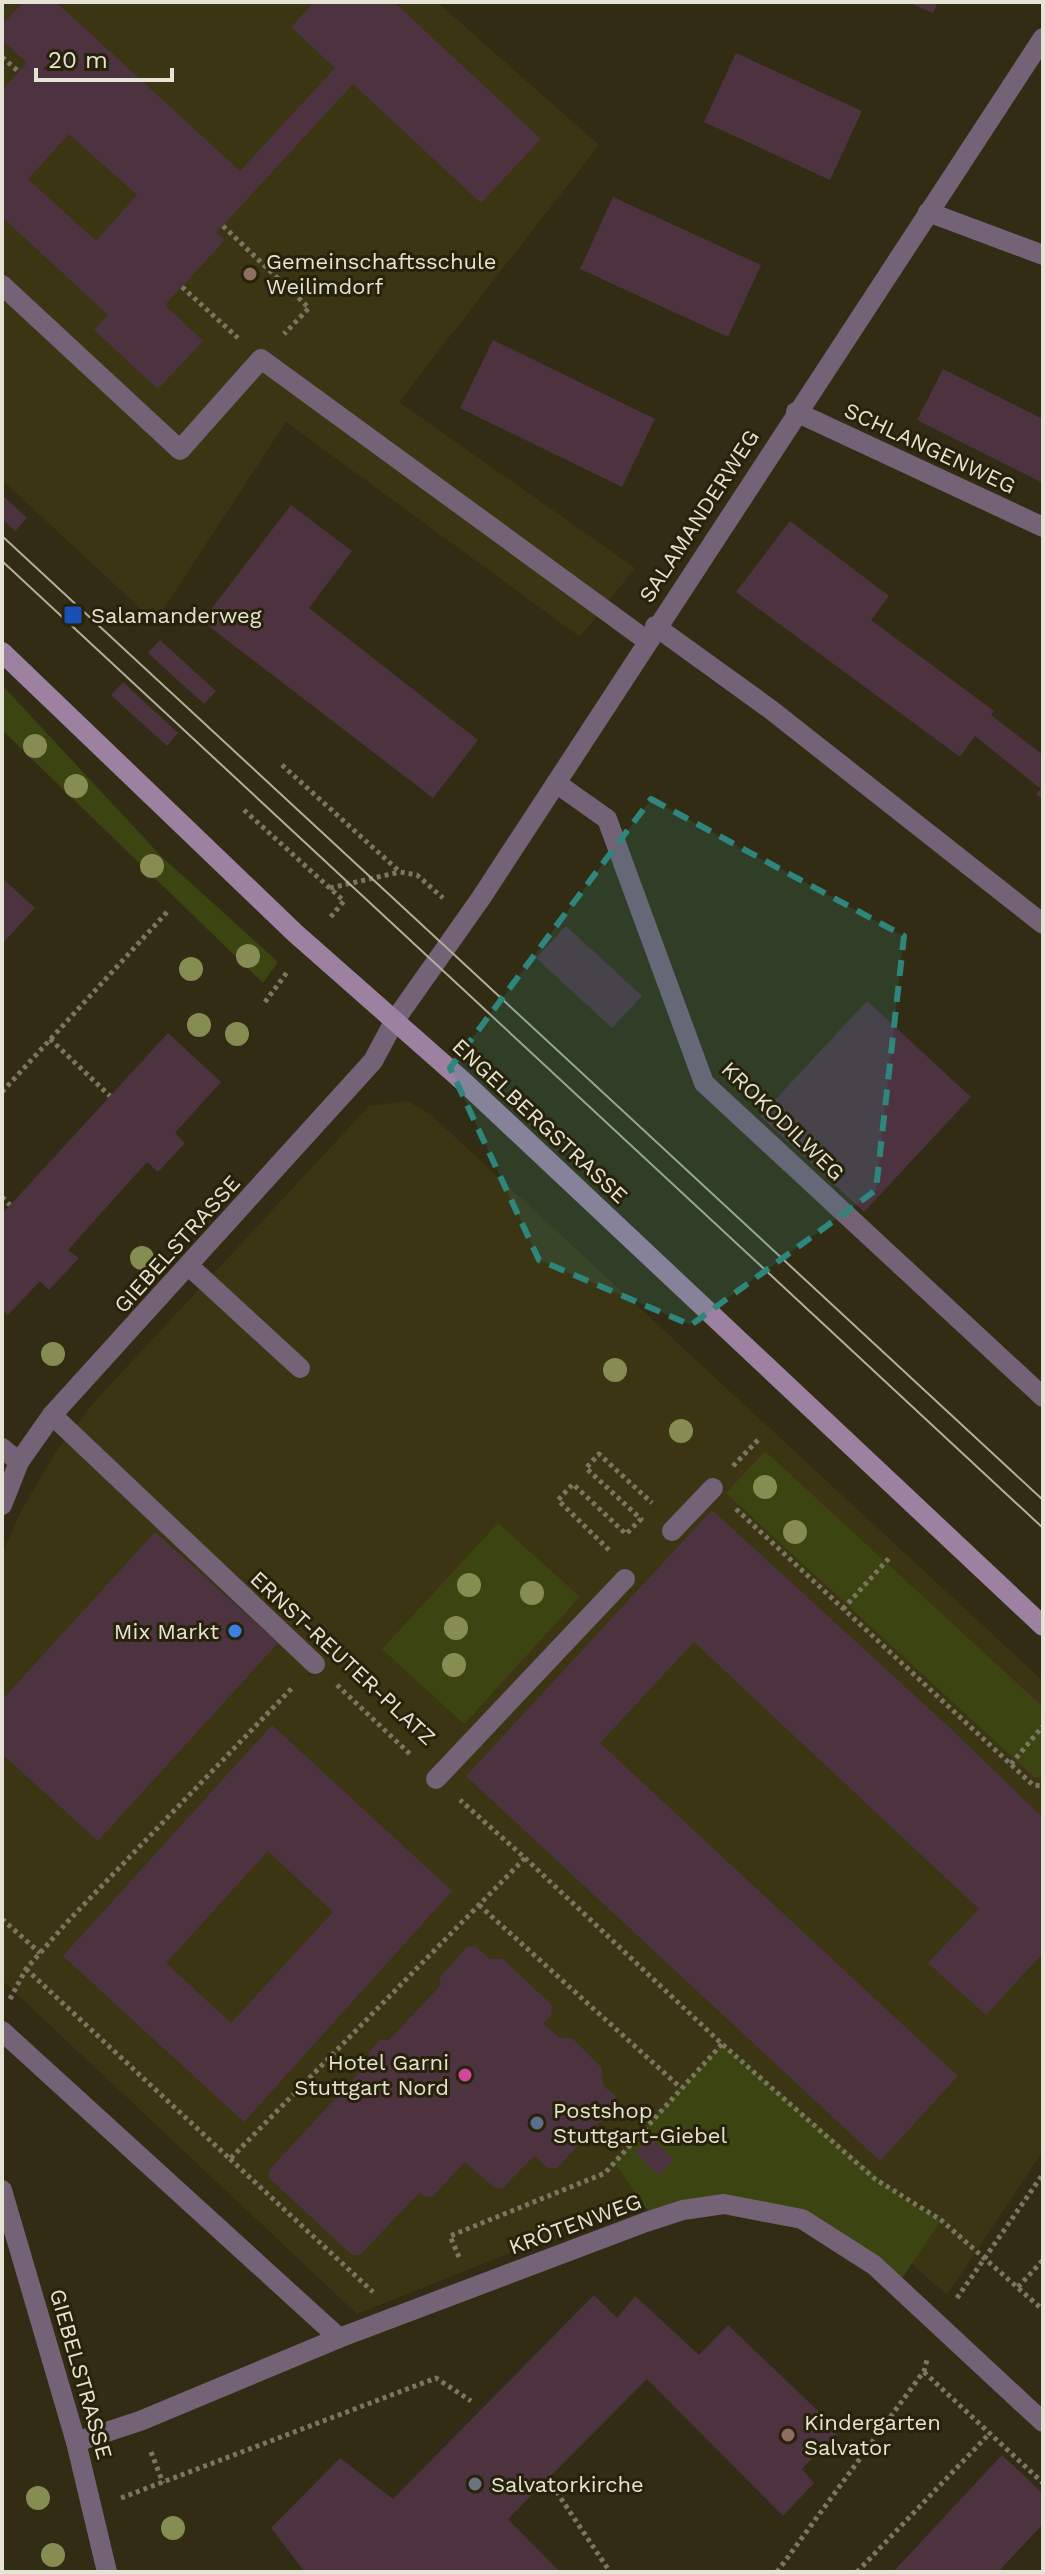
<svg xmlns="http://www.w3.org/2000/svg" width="1045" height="2574" font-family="'Work Sans',sans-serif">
<rect width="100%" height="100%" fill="#312c13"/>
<g fill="#3b3513">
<path d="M2,2h435l162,143 -200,257 236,166 -55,69 -294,-215 -131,200 -153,-142z"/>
<path d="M407,1101l22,12 614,568v470l-96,144 -70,-62 -216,-40 -304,121 -355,-334v-427l20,-44 37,-62 37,-47 273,-294z"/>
</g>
<g fill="#3c4411">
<path d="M2,685l159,171 117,106 -15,21 -261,-253z"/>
<path d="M765,1451l278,256v70h-9l-308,-284z"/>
<path d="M498,1523l82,74 -116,127 -82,-75z"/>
<path d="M722,2044l183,156 36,20 -44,66 -84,-61 -89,-21 -70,16 -40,-58z"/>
</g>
<g fill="#4d333f" fill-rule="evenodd">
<path d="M23,2h33l184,169 95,-103 -44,-41 23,-25h80l147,137 -60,64 -128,-119 -137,149 9,7 -60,65 38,36 -45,48 -64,-59 14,-15 -106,-98v-127l25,-27 -25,-23v-15zM69,134l68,61 -41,46 -68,-62z"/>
<path d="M908,2h30l-5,11z"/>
<path d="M736,53l126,58 -32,69 -126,-58z"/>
<path d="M613,197l148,68 -33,72 -148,-68z"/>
<path d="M493,340l162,79 -33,68 -162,-79z"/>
<path d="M943,369l100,50v64l-126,-63z"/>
<path d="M2,495l25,23 -12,13 -13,-12z"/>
<path d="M291,505l61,46 -43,57 169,132 -45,58 -231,-177z"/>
<path d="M790,521l99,75 -18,24 123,91 -3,4 52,40v45l-7,-6 5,-5 -66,-53 -15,21 -224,-165z"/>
<path d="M160,640l56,51 -12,13 -56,-51z"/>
<path d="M123,682l55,51 -11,13 -56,-51z"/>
<path d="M2,878l33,30 -33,36z"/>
<path d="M566,926l76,70 -30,32 -76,-70z"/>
<path d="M867,1001l104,96 -107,115 -104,-96z"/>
<path d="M168,1033l53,49 -46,51 10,10 -27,29 -11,-10 -79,88 11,8 -30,32 -9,-9 -32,34 -6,-6v-95z"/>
<path d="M712,1510l237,217 94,91v135l-57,62 -58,-52 51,-54 -285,-267 -94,101 358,333 -78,85 -414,-385z"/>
<path d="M155,1532l123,111 -180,198 -96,-87v-54z"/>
<path d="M272,1725l180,166 -208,231 -181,-166zM268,1851l65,61 -102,111 -65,-60z"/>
<path d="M475,1946l15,13h13l49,46 -1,10 -8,9 17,14h12l30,30 1,18 12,9 1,10 -59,63h-9l-14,-12 -31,32h-8l-30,-26 -32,34 -8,1 -5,-5 -60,63h-8l-84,-78 2,-8 100,-108 -1,-9 11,-12h9l52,-55 -2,-7 28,-31z"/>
<path d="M650,2137l24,22 -15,16 -24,-22z"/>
<path d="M594,2295l23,23 18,-22 64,59 29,-30 111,106 -37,38 12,14 -31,33 -136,-137 -139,140 52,53h-255l-34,-44 69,-70 53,41z"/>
<path d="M1002,2455l41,39v30l-45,48h-105z"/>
</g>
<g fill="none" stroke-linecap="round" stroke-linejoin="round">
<g stroke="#7a7661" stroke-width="5" stroke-dasharray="4 4" stroke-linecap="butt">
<path d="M2,57l17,15"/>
<path d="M223,226l86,82 -25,26"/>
<path d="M182,287l56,51"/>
<path d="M282,765l118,107 17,3 26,23"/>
<path d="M244,810l100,91 -15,18"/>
<path d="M330,888l70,-16"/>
<path d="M265,1002l23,-31"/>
<path d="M50,1039l60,57"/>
<path d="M2,1092l166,-181"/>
<path d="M2,1197l8,8"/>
<path d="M733,1466l27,-28"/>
<path d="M736,1509l297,276 10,1"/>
<path d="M609,1550l-51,-50 15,-16 53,50 15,-15 -55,-51 13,-14 53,49"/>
<path d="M843,1609l47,-52"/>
<path d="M337,1685l74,70"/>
<path d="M1011,1764l32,-38"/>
<path d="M525,1858l197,186 153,135 66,41 102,90"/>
<path d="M479,1905l202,183"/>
<path d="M2,1919l38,34"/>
<path d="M26,1969l204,190 295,-301 -65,-58"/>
<path d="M10,1999l16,-30 44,-50 223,-232"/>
<path d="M230,2159l143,133"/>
<path d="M459,2257l-9,-21 155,-63 117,-129"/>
<path d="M1018,2287l25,-27"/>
<path d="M957,2298l86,-124"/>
<path d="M924,2372l119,111"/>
<path d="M151,2452l12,31"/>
<path d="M552,2485l58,87"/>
<path d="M121,2498l315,-120 35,23"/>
<path d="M777,2572l147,-201 3,-11"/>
<path d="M857,2572l133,-139"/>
</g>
<g stroke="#746276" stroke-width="20">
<path d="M2,285l178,165 81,-91 385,281"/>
<path d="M556,783l51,36 97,264 339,314"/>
<path d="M2,2031l337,307"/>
</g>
<g stroke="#746276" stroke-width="20">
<path d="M190,1267l110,101"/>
<path d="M52,1415l263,249"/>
<path d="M672,1531l41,-43"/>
<path d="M436,1779l189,-200"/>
</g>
<g stroke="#746276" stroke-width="20">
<path d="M928,212l115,43"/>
<path d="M796,412l247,115"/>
<path d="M655,626l115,83 273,215"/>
<path d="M2,1448l17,14"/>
<path d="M2,1505l17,-43 33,-47 321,-354 22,-41 86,-122 562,-860"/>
<path d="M2,2190l74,252 31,130"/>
<path d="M76,2442l64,-21 199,-83 307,-116 37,-12 41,-6 78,15 72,46 169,157"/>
</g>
<path stroke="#9c81a0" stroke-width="20" d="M2,652l293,281 169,149 579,544"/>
<g stroke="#b1ae9b" stroke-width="2">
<path d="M2,536l1041,964"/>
<path d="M2,561l1041,967"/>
</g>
</g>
<g fill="#868d52">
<circle cx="35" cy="746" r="12"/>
<circle cx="76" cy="786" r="12"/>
<circle cx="152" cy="866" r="12"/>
<circle cx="248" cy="956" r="12"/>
<circle cx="191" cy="969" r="12"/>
<circle cx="199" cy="1025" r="12"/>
<circle cx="237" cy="1034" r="12"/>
<circle cx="142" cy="1258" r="12"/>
<circle cx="53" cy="1354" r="12"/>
<circle cx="615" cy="1370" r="12"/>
<circle cx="681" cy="1431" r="12"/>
<circle cx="765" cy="1487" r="12"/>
<circle cx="795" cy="1532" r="12"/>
<circle cx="469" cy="1585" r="12"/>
<circle cx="532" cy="1593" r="12"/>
<circle cx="456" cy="1628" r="12"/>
<circle cx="454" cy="1665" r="12"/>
<circle cx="38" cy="2498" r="12"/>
<circle cx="173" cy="2528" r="12"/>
<circle cx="53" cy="2555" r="12"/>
</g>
<path fill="#2f867d" fill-opacity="0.2" stroke="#2f867d" stroke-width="6" stroke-dasharray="16 10" stroke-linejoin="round" d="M651,799l253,137 -28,254 -185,135 -152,-65 -89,-192z"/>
<g fill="#8d6e63" stroke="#272209" stroke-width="3">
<circle cx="250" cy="274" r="8"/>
<circle cx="788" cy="2435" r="8"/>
</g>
<rect fill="#1a4fb4" stroke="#272209" stroke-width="3" x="63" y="605" width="20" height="20" rx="4"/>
<circle fill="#3f7fe0" stroke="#272209" stroke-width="3" cx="235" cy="1631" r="8"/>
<circle fill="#d1479c" stroke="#272209" stroke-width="3" cx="465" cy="2075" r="8"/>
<circle fill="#5c6f8a" stroke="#272209" stroke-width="3" cx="537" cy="2123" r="8"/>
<circle fill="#6b7280" stroke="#272209" stroke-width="3" cx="475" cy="2484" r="8"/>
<g text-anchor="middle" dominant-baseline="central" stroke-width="6" stroke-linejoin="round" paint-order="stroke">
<g font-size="22" fill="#e5e3d3" stroke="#272209" text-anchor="start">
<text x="266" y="261">Gemeinschaftsschule<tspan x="266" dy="25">Weilimdorf</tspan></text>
<text x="91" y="615">Salamanderweg</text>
<text x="219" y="1631" text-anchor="end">Mix Markt</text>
<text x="449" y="2062" text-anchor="end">Hotel Garni<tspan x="449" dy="25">Stuttgart Nord</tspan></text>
<text x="553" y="2110">Postshop<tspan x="553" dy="25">Stuttgart-Giebel</tspan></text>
<text x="804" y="2422">Kindergarten<tspan x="804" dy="25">Salvator</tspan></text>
<text x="491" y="2484">Salvatorkirche</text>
</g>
<g font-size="22" fill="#e5e3d3" stroke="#272209">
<text transform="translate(930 448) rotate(25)">SCHLANGENWEG</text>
<text transform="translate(699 516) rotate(-57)">SALAMANDERWEG</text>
<text transform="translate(540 1121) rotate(43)">ENGELBERGSTRASSE</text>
<text transform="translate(783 1121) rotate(44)">KROKODILWEG</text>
<text transform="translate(177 1244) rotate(-48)">GIEBELSTRASSE</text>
<text transform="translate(343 1658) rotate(43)">ERNST-REUTER-PLATZ</text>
<text transform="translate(575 2224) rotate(-20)">KRÖTENWEG</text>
<text transform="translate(81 2374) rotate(74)">GIEBELSTRASSE</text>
</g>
</g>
<rect width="1045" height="2574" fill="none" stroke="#e5e3d3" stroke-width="8"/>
<path d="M36 68v12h136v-12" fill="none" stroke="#e5e3d3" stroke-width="4"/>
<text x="48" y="68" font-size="24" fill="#e5e3d3" stroke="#272209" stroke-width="6" paint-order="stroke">20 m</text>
</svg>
